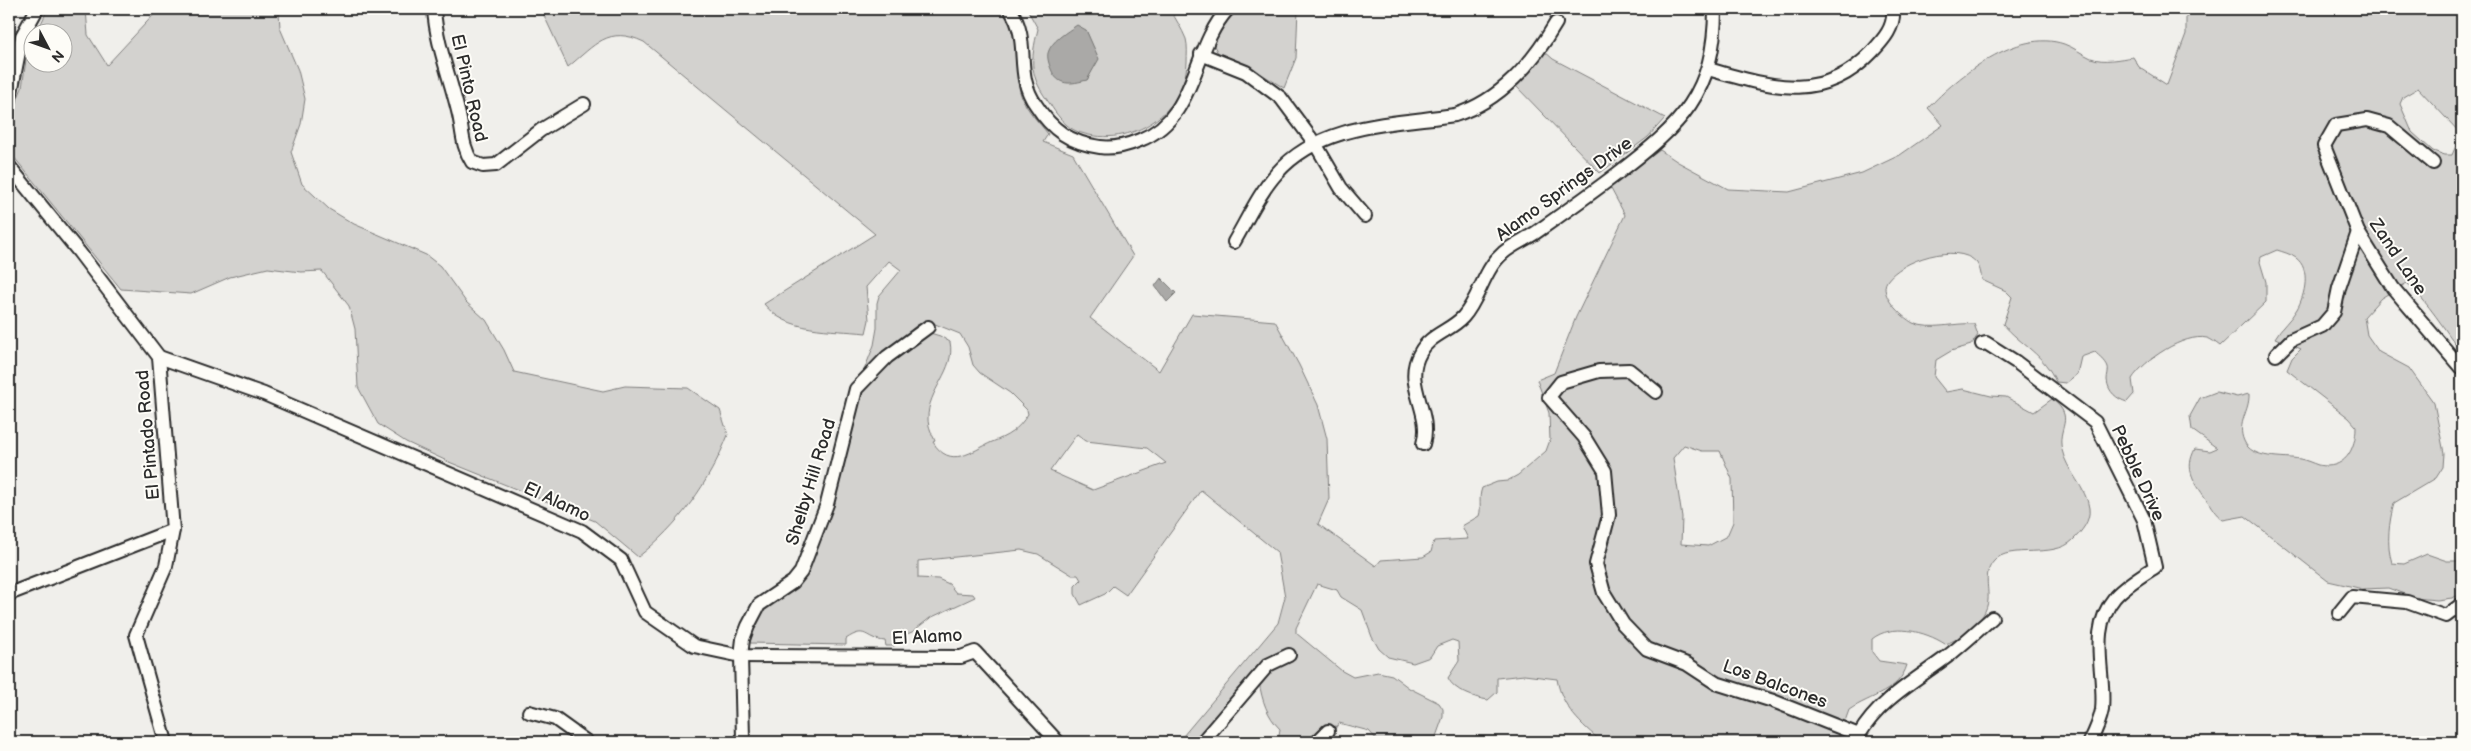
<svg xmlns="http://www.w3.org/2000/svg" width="2471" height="751" font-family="'Balsamiq Sans',sans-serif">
<rect width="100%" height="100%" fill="#f0efeb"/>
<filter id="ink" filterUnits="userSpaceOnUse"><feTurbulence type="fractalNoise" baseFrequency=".02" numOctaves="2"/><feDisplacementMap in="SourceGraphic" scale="10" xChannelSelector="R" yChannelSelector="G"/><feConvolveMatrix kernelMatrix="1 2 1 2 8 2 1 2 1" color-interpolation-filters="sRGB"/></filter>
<g filter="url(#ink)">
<g fill="#d3d2cf" stroke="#7f7e7d" fill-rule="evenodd">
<path d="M48,9h38l2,26 19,30 52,-56h123l-3,3 1,16 18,42 7,29 -4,25 -10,28 11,32 27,25 25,15 72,31 14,11 26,36 20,18 18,30 10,22 89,19 22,-5 63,2 32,22 8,25c-19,48 -49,90 -90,122l-43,-36 -146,-59 -43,-20 -28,-18 -20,-37 -3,-58 -6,-23 -27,-35 -21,1 -33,-4 -38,9 -39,17 -70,-5 -112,-138v-32l13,-31 5,-35 5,-12v21h30v-30h-25z"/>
<path d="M541,9h449l4,3 7,-3c27,21 12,54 19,83 4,16 19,30 28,42l-5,8 30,12 60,102 -43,62 69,53 33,-57 83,7 24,44 19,40 9,34 2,60 -11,25 58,42 5,-6 42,-3 8,-5 3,-11 34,-2 -6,-13 17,-10c3,-9 -1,-17 3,-28l15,-6 10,-1 11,-6 28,-24 4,-11 -1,-27 -12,-33 17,-7 22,-56 49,-102 -15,-28 50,-37 18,12 50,27 61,3 73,-19 38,-18 43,-30 -15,-17c30,-32 89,-80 136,-64 9,3 18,10 27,14 13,5 28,1 42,-1l6,10 28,18 19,-51v-25h276v344c-18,-24 -33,-50 -55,-70l-26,15 -17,19 3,18 12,17 30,16 25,35 10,50 -1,14 -7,11 -42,25c-5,20 -8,40 -2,60l12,1 23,-10 20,7h11l4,-4v37l-10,4 -15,2 -22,-2 -27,-10 -25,1 -35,-8 -83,-65 -22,4c-9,-7 -11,-13 -17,-21 -12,-18 -22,-29 -11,-50l15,2 7,-3 -25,-18 -2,-14 10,-18 16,-6 21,5 12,-3c1,17 -13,29 -5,47 8,19 39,15 56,18 6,1 12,4 18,6 27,6 38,-16 38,-39l-7,-8 -62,-48 5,-12 9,-9 -26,-11c6,-11 16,-18 22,-29 8,-14 14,-40 -1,-51 -5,-4 -13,-6 -19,-8l-16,7 -1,5 6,20v20l-46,44c-4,-3 -9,-7 -13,-8 -23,-5 -63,22 -75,41l2,15 -7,8c-10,-3 -19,-10 -20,-22 0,-5 2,-9 1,-13 -2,-6 -9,-11 -13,-15l-14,5 -4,17 -11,9 -10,-1c-12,-28 -34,-36 -53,-58l9,-27 -6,-6 -24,-11c-1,-6 -2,-13 -6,-18 -19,-20 -75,-2 -89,19 -9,14 15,36 26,42 18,8 42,-1 61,1l4,11 -7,10 -20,6 -15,9 -2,17 12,15 17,-3 28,7 15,1 28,15 18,-13c25,20 4,28 10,51 4,20 25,39 27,58 2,13 -8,24 -16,32 -20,20 -64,3 -79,21 -11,12 -5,25 -6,39 -1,20 -26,39 -43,44 -20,-13 -53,-21 -73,-5v13l7,9 28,4c-8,27 -36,30 -58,45l-10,28 -5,4h-232c-21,-18 -40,-34 -45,-63l-33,-4 -27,3v14l-9,8c-13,-2 -34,-9 -40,-22l11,-17 -1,-19 -6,-2 -15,6 -7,11 -17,6 -25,-6 -9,-8 -7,-12 -10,-27 -21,-13 -4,-7 -20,-6 -21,44v5l46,38 11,6 25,-5 14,3 17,13 30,15 4,6v8l-9,25h-55l-10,-11 -30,-8 -13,19h-48l2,-13c-13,-13 -18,-29 -21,-47l10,-10 17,-12 -4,-9 -22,12 -65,79h-17l100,-119 7,-26 -8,-45 -76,-62 -75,105 -13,-9 -8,8 -24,11 -6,-11v-8l6,-6 -3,-5h-6l-34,-21 -17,-4 -103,11v17l20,1 11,5 7,9 17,1 2,3 -45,21 -18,14 -10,4 -8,10h-8l-1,-5c-21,-2 -18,-16 -39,-2v6l-96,-2 7,-24 9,-14 19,-11 40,-68 14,-43 19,-89 17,-20 52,-42 13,4 10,6c6,28 -23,48 -22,77 0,7 4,15 7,22l-2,1c17,28 39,9 59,0 16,-6 26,-12 36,-28l-1,-4 -17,-17 -30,-20 -7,-8 -5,-18 -8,-13 -30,-12 -13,3 -54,48 11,-28 3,-17v-25l2,-7 22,-26 -12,-9 -23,26 3,33 -3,13c-35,-4 -79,0 -102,-29l111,-70 -231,-192c-36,-17 -49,3 -76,25zM2418,88l43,46 -9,21h-7l-12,-4 -21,-19 -12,-28 3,-7zM1077,434l9,7 61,7 19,15 -73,27 -43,-19zM1684,445l18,6h18l12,28 1,43 -6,14 -19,10 -27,-2 1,-27 -9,-59z"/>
<path d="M1027,9h143c5,9 12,20 16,30 2,7 1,16 1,23 -2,54 -62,89 -111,69 -11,-5 -20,-17 -26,-27 -21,-28 -20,-42 -12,-75zM1086,30l12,29 -11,21z"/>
<path d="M1238,9h60l-2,49 -12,30 -37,-23 -29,-12 -5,-9 1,-9z"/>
<path d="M1544,51l9,8 112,59 -17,19 -48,36 -85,-88z"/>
</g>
<g fill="#aaa9a7" stroke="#777775">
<path d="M1077,25l9,5 13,29 -12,21c-16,4 -29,7 -36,-11 -2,-5 -4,-11 -3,-16 3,-12 19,-21 29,-28z"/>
<path d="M1161,278l15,15 -9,9 -12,-16z"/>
</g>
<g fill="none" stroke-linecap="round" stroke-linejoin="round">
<g stroke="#2b2b2b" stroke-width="16">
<g id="minor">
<path d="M434,9c2,34 16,68 24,102 5,18 3,34 14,51l11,4 13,-1 45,-35 43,-26"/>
<path d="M1010,9c22,33 3,64 26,96 16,25 34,38 64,42 13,2 28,-2 40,-7 58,-23 51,-91 88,-131"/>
<path d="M1201,54l45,18 35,26 35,47 25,43 24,28"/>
<path d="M1708,69c60,17 114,36 164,-17 12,-13 23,-25 21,-43"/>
<path d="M9,103l13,-67 15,-27"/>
<path d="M2433,163l-44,-37 -22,-6 -31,5 -12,21 34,86 35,56 69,81"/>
<path d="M9,166l70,86 80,105 14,173 -7,36 -30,69 30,107"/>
<path d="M1234,242c13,-22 25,-49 43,-69 44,-50 117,-49 178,-58 46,-15 77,-51 101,-92"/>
<path d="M1982,344l4,-1 30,19 79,60 49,98 11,47c-14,9 -29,18 -40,30 -28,34 -9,75 -13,113 -2,11 -7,22 -12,32"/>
<path d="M2276,355l15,-15 31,-14 12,-14 5,-24 19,-56"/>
<path d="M159,357l105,37 318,137 39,29 24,52 49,34 47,10 220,1 14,-5 83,90"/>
<path d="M1656,392l-27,-22 -30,1 -38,11 -12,15 35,40 21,34 4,44 -13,49 8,29 19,31 24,25 40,15 29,19 57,18 86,34"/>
<path d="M1423,444c10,-32 -21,-60 -3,-91 9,-18 30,-22 43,-36 17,-19 20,-47 40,-64 10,-9 24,-14 35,-22 27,-19 54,-38 80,-58 63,-48 97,-80 97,-164"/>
<path d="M9,594l164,-64"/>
<path d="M2339,613l13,-16 55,5 39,14 16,-12"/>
<path d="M529,712l26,7 32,23"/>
<path d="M1859,735c20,-35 57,-55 89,-79 15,-12 29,-25 44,-38"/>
<path d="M741,742l2,-4 -2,-82 2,-17 5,-13 11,-21 34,-23 8,-10 26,-68 29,-115 31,-32 41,-30"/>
<path d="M1202,742l66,-77 21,-10"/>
<path d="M1317,742l11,-11"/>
</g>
</g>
<use href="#minor" stroke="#fdfcf7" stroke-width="12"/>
</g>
</g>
<g text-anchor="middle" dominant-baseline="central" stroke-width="4" stroke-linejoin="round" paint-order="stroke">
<g font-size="18" fill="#2b2b2b" stroke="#fdfcf7">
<text transform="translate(469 88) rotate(77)">El Pinto Road</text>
<text transform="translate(1564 189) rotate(-36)">Alamo Springs Drive</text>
<text transform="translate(2398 257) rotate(56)">Zand Lane</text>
<text transform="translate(148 435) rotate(-95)">El Pintado Road</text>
<text transform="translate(2138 473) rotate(65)">Pebble Drive</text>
<text transform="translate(811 482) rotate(-73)">Shelby Hill Road</text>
<text transform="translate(557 502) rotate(25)">El Alamo</text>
<text transform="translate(927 637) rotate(-3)">El Alamo</text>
<text transform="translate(1775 684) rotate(20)">Los Balcones</text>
</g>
</g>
<rect width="2471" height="751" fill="none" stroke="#fdfcf7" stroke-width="30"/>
<rect x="15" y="15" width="2441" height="721" fill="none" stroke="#2b2b2b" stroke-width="2" filter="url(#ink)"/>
<g transform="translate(48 48) rotate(131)"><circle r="24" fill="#fdfcf7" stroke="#a9a8a5"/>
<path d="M0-4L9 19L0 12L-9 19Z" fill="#2b2b2b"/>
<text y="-8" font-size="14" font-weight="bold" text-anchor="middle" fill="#2b2b2b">N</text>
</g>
</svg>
